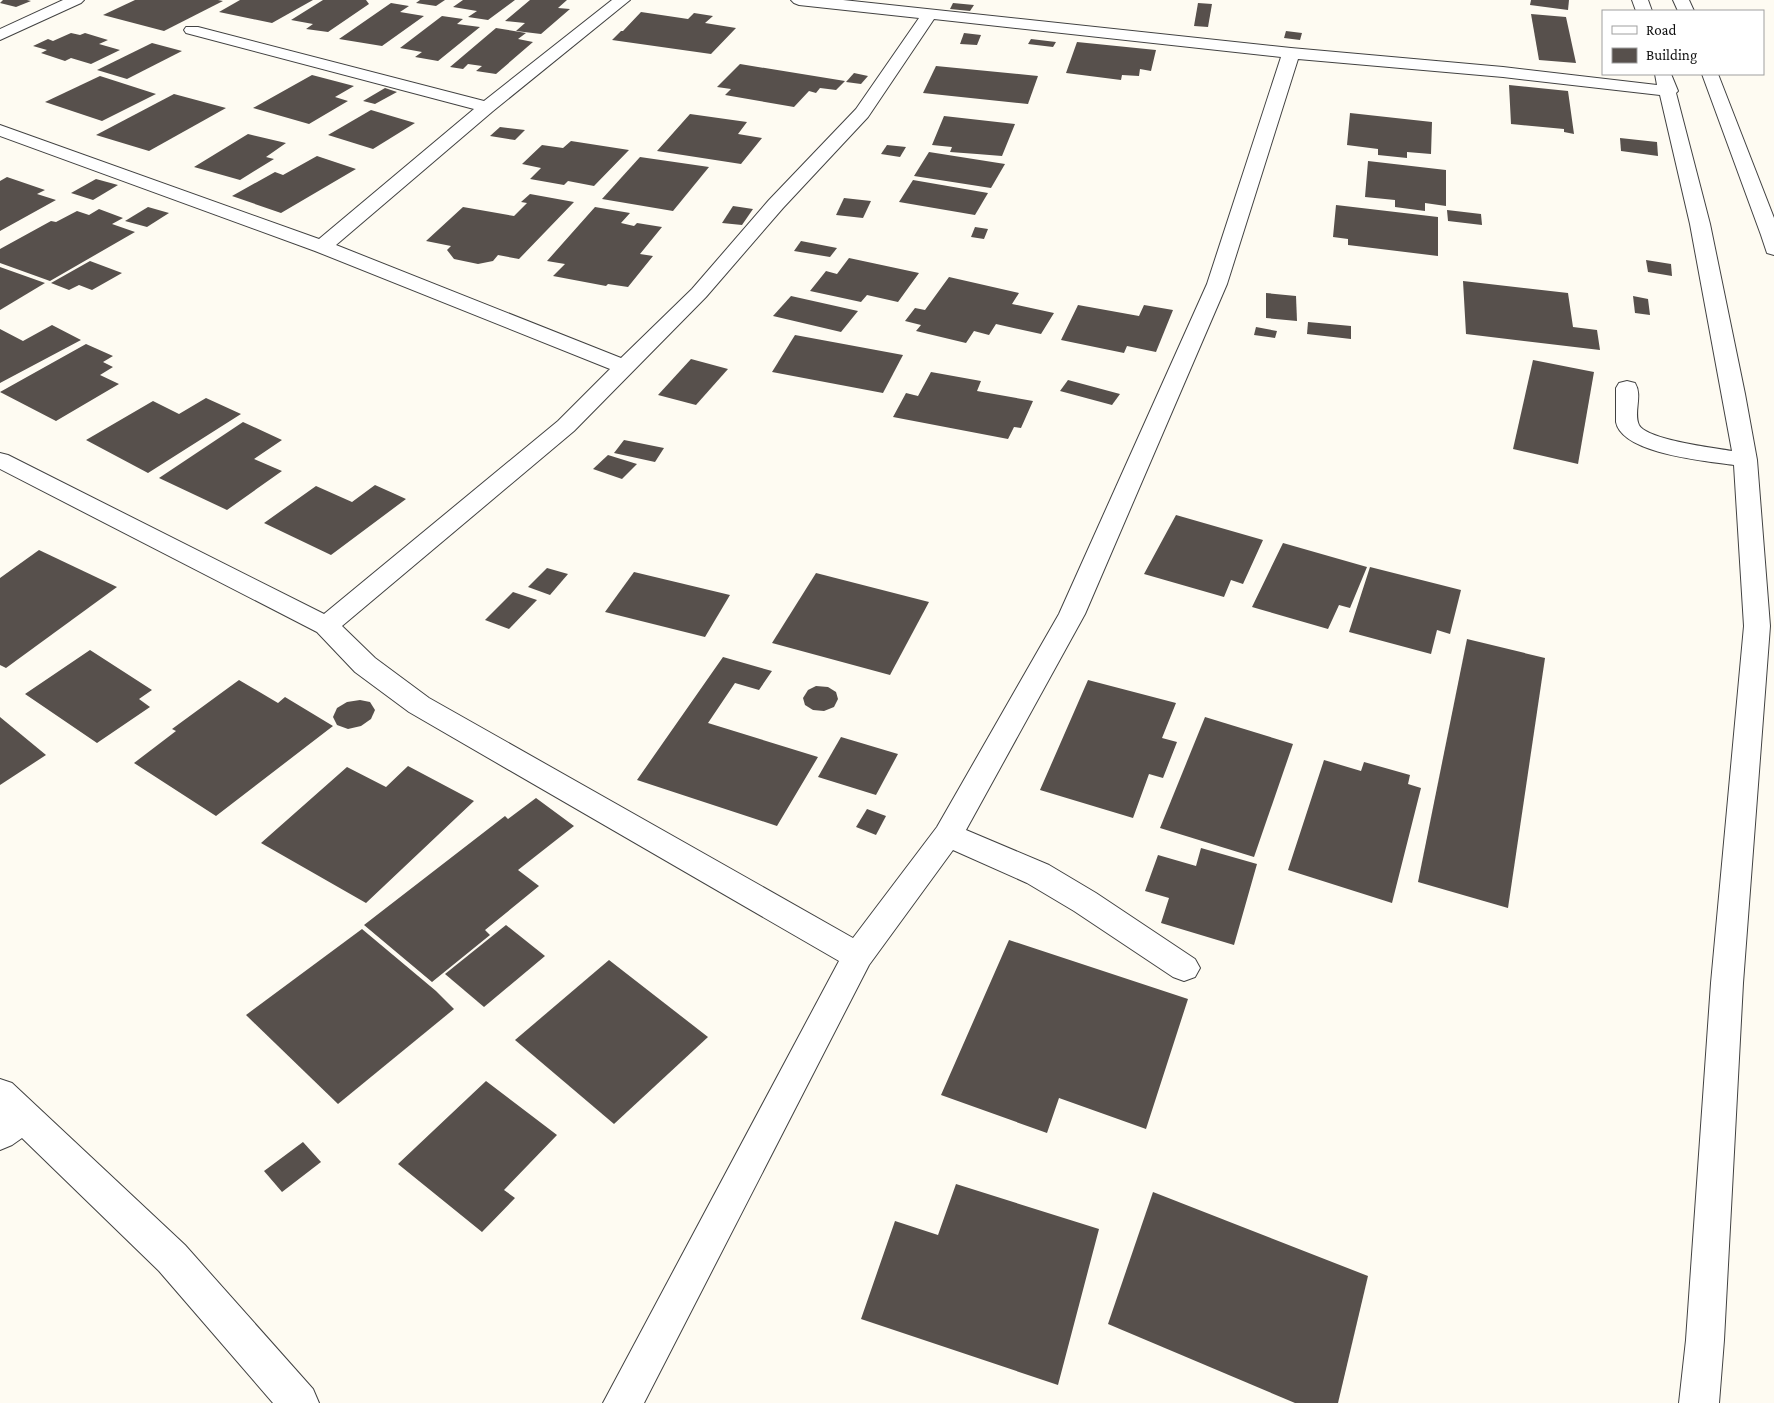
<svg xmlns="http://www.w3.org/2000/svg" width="1774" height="1403" font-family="'Crimson Pro',serif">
<rect width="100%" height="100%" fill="#fefbf2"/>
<g fill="#57504c">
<path d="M3,0h24l4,1 -15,6 -16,-4z"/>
<path d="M135,0h83l5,1 -59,30 -61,-16z"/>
<path d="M240,0h73l-41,23 -53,-11z"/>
<path d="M323,0h43l3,4 -41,28 -22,-3 7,-5 -22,-4z"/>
<path d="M420,0h25l-9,6 -20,-3z"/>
<path d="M463,0h52l-27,20 -20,-3 9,-6 -24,-4z"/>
<path d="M530,0h37l-9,8 12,1 -29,25 -25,-3 9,-8 -20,-2z"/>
<path d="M1531,0h38l-1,10 -38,-5z"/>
<path d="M391,3l18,3 -9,6 24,4 -42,30 -43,-7z"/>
<path d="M953,3l21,2 -4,6 -20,-2z"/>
<path d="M1198,3l14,1 -4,23 -14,-1z"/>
<path d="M641,12l47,7 6,-6 19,3 -8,7 31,5 -25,26 -99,-14 9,-9h2z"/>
<path d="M1531,14l35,3 10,46 -37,-3z"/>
<path d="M442,16l21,3 -6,5 23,3 -42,34 -23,-4 7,-5 -22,-4z"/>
<path d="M496,28l30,5 -8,6 15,3 -37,32 -20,-3 6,-5 -14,-2 -5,5 -13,-2z"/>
<path d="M1286,31l16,2 -2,7 -16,-2z"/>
<path d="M71,33l9,2 5,-2 23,7 -9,4 21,6 -29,14 -20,-6 -6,3 -24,-8 6,-3 -14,-4 15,-7 5,2z"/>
<path d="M964,33l17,2 -4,10 -17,-1z"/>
<path d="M1031,39l25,3 -3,5 -25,-3z"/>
<path d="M1077,42l79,8 -5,21 -11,-2 -1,7 -17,-1 -1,5 -55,-7z"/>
<path d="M152,43l30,8 -55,28 -30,-9z"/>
<path d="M740,64l105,17 -9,9 -16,-2 -4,5 -7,-2 -15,16 -69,-12 6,-6 -14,-2z"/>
<path d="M936,66l102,10 -10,28 -105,-11z"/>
<path d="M854,73l14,3 -7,8 -15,-2z"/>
<path d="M312,75l42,11 -19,11 13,4 -39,23 -56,-16z"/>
<path d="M100,76l56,18 -54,27 -57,-19z"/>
<path d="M1509,85l59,6 6,43 -10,-2v-3l-53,-5z"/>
<path d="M385,88l12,4 -22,12 -12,-3z"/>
<path d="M174,94l52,14 -77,43 -53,-16z"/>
<path d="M371,110l44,13 -42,26 -45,-14z"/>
<path d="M1350,113l82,9 -1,32 -24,-2v6l-29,-3v-6l-31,-4z"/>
<path d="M690,114l57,8 -9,12 24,4 -21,26 -84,-13z"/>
<path d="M944,116l71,8 -13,32 -25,-2 -27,-2 2,-5 -20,-2z"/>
<path d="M500,127l25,3 -10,10 -25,-4z"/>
<path d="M248,134l38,9 -20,14 8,2 -34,21 -46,-13z"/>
<path d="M1620,138l37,4 1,14 -37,-5z"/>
<path d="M571,141l58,9 -35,36 -26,-5 -4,4 -34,-6 11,-11 -19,-4 20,-19 21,3z"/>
<path d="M887,145l19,2 -6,10 -19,-3z"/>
<path d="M929,152l76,12 -14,24 -77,-12z"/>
<path d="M317,156l39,13 -75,44 -49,-17 43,-24 8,3z"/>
<path d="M640,157l69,10 -36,44 -71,-12z"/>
<path d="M1368,161l78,9v36l-21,-3v8l-30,-4v-7l-30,-3z"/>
<path d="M7,177l38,13 -8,4 19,6 -56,31v-50z"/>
<path d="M96,179l22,6 -25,15 -22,-7z"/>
<path d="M913,180l75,13 -13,22 -76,-13z"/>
<path d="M530,194l44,8 -55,57 -21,-4 -5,6 -15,3 -24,-5 -7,-9 4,-4 -25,-5 37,-34 51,9 13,-13 -6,-1z"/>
<path d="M844,198l27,3 -8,17 -27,-3z"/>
<path d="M1336,205l102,12v39l-90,-11v-6l-15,-2z"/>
<path d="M733,206l20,3 -11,16 -20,-2z"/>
<path d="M148,207l21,6 -22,14 -22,-6z"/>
<path d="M595,207l35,6 -9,10 13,3 3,-3 25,4 -22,27 13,2 -25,31 -20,-3 -2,2 -53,-10 12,-12 -18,-3z"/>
<path d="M99,209l24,9 -11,6 23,8 -85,49 -50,-18v-14l51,-28 5,1 21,-11 12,4z"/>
<path d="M1447,210l34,4 1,11 -34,-4z"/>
<path d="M975,227l13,2 -4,10 -13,-2z"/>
<path d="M801,241l36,7 -7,9 -36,-6z"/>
<path d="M849,258l70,15 -21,29 -31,-7 -6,7 -51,-11 16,-20 11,3z"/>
<path d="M1646,260l25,4 1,12 -24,-4z"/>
<path d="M90,261l32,12 -30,17 -13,-5 -10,5 -18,-7z"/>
<path d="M0,267l45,16 -45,27z"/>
<path d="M949,277l70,16 -7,11 42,9 -13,21 -45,-10 -7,11 -15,-4 -8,12 -50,-12 5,-6 -16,-4 10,-13 10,2z"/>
<path d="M1463,281l105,12 5,34 24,3 3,20 -134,-16z"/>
<path d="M1266,293l30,3 1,25 -31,-3z"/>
<path d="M791,296l67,15 -17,21 -68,-16z"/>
<path d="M1633,296l15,3 2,16 -15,-2z"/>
<path d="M1078,305l61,11 5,-11 29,5 -17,42 -29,-6 -3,7 -63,-13z"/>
<path d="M1308,322l43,4v13l-44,-5z"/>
<path d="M52,325l29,15 -81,43v-54l23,12z"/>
<path d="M1256,327l21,4 -2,7 -21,-3z"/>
<path d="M795,335l108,20 -20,38 -111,-21z"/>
<path d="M86,344l27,12 -10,6 10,5 -13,8 19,9 -63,37 -56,-29z"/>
<path d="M691,359l37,10 -32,36 -38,-10z"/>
<path d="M1533,360l61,12 -16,92 -65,-15z"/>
<path d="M931,372l50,9 -4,10 56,10 -12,27 -7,-1 -6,12 -115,-22 13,-24 12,3z"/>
<path d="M1068,380l52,14 -8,11 -52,-14z"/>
<path d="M206,398l35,16 -93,59 -62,-33 67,-39 26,13z"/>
<path d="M243,422l39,18 -28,19 28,12 -55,39 -68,-32z"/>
<path d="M624,440l40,8 -9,14 -41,-9z"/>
<path d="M608,455l29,9 -15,15 -29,-10z"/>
<path d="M375,485l31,14 -75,56 -67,-32 52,-37 36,16z"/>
<path d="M1176,515l87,25 -20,44 -12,-4 -7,17 -80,-23z"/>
<path d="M1283,543l84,24 -17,41 -11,-3 -11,24 -76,-22z"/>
<path d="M39,550l78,37 -111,81 -6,-3v-87z"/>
<path d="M1370,567l91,23 -11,44 -13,-4 -6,24 -82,-22z"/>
<path d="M547,568l21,6 -18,21 -22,-8z"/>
<path d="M634,572l96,23 -25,42 -100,-25z"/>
<path d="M816,573l113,29 -39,73 -118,-32z"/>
<path d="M513,592l24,8 -28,29 -24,-9z"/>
<path d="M1467,639l78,19 -37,250 -90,-26z"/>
<path d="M90,650l62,40 -13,9 11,8 -53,36 -72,-49z"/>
<path d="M723,657l49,14 -13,19 -24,-7 -27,40 110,34 -41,69 -140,-46z"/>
<path d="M239,680l39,23 7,-6 48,29 -117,90 -82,-53 42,-32 -4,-2z"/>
<path d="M1088,680l88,23 -14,35 15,4 -14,36 -14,-4 -16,44 -93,-28z"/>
<path d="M816,686l12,1 8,5 2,7 -4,8 -10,4 -11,-1 -8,-5 -2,-7 5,-8z"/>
<path d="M360,700l10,2 5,8 -4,9 -10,7 -13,3 -11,-4 -4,-8 4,-9 10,-6z"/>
<path d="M0,717l46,38 -46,30z"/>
<path d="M1205,717l88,27 -39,113 -94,-29z"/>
<path d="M841,737l57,17 -22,41 -58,-18z"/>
<path d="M1324,760l37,11 3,-9 46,13 -2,9 13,4 -29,115 -104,-33z"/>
<path d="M408,766l66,35 -108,102 -105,-60 86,-76 39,20z"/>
<path d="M536,798l38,28 -56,44 21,16 -54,44 5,5 -58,47 -68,-57 141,-109 3,3z"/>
<path d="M867,809l19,7 -10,19 -20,-8z"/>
<path d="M1201,848l56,16 -23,81 -73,-22 8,-25 -24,-7 13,-36 38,11z"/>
<path d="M506,925l39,31 -61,51 -39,-33z"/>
<path d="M362,929l74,62 18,18 -116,95 -92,-89z"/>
<path d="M1009,940l179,59 -42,130 -87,-31 -12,35 -106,-38z"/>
<path d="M609,960l99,77 -94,87 -99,-84z"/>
<path d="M486,1081l71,54 -53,55 11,8 -33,34 -84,-68z"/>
<path d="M303,1142l18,20 -39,30 -18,-21z"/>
<path d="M956,1184l143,45 -41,156 -197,-66 34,-98 43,14z"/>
<path d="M1153,1192l215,84 -30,127h-43l-187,-79z"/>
</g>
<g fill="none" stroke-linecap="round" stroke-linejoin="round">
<g stroke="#424242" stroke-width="2">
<g id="minor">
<path d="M63,0h21l-3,3 -81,37v-11z"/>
<path d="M612,0h18l-137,111 -157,134 285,113 71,-69 77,-89 87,-91 63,-91 -120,-13 -5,-2 -3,-3h52l448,48 212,19 154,18 -2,-11h16l7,17 -2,2 34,131 35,170 12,66 13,166 -27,357 -19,357 -5,63h-40l7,-63 25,-357 33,-357 -10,-161c-27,-4 -112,-11 -118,-43v-34l3,-5 8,-2 8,2c8,13 -2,29 4,42 8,15 76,23 93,26l-42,-227 -30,-129 -157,-18 -205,-18 -71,225 -142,330 -119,216 83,35 47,28 99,66 5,9 -5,9 -11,4 -11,-4 -99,-66 -47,-28 -74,-33 -84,115 -225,438h-41l236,-442 -430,-249 -54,-40 -38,-40 -317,-163v-16l8,2 316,159 234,-193 52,-52 -295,-118 -315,-115v-11l319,114 155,-130 -288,-76 -2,-3 2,-3h12l286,74zM934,19l347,38 -74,227 -148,330 -122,213 -84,111 -424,-240 -54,-40 -33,-32 232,-195 132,-134 77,-89 85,-91z"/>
<path d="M1632,0h16l4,11h-16z"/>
<path d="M1673,0h16l5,11h-16z"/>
<path d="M1702,74h16l56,144v37l-7,-2 -6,-18z"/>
<path d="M0,1079l12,4 173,162 128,144 6,14h-46l-114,-132 -137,-133 -10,7 -12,5z"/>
</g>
</g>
<use href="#minor" fill="#fff" fill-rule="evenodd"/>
</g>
<rect x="1602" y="10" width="162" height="65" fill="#ffffff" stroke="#9f9f9f"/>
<rect x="1612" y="26" width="25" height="8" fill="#ffffff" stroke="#9f9f9f"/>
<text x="1646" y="35" font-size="15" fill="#0f0f0f">Road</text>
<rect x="1612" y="48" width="25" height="15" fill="#57504c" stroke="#9f9f9f"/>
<text x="1646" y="60" font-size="15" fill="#0f0f0f">Building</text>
</svg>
